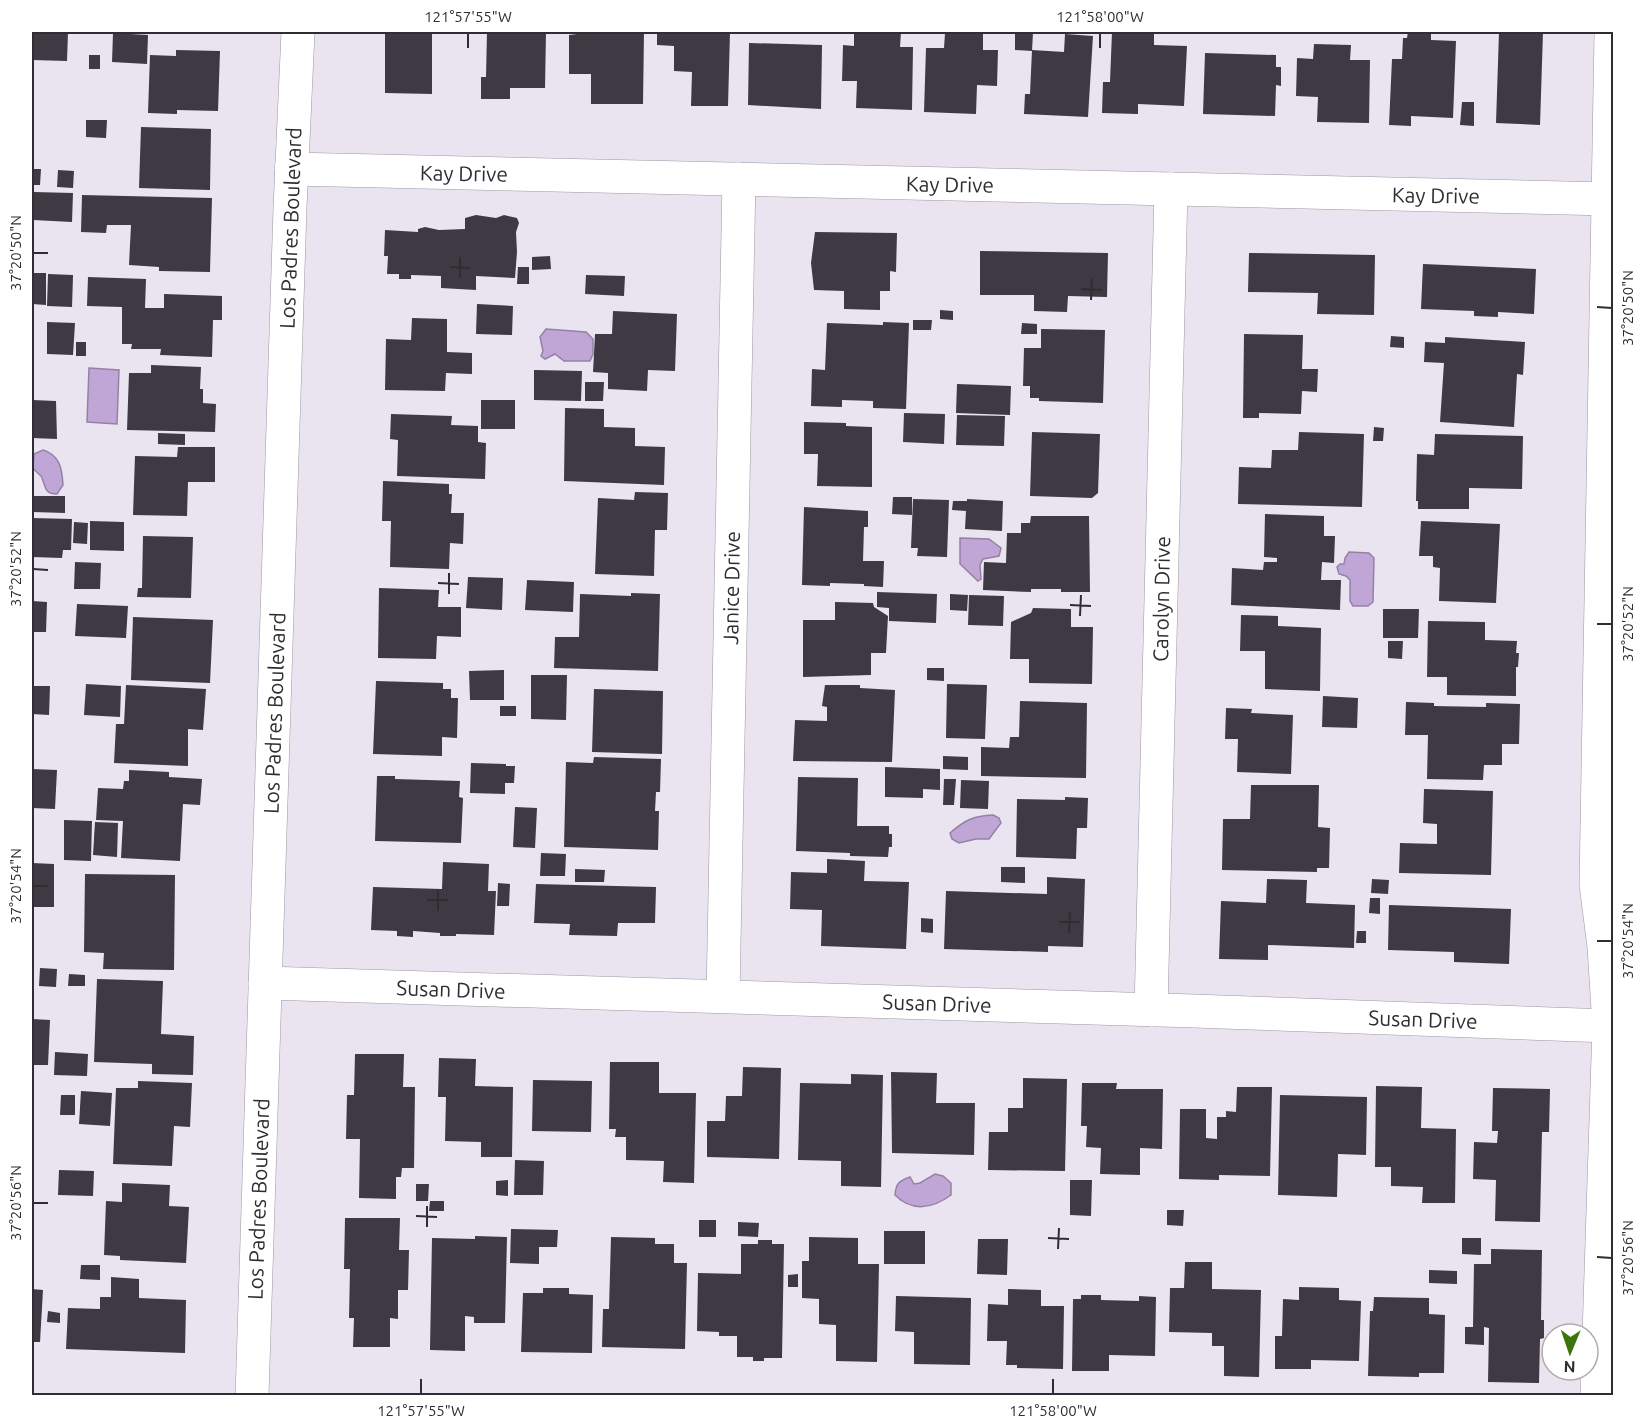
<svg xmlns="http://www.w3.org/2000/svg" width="1645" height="1427" font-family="Ubuntu,sans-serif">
<rect width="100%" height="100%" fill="#eae4f0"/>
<g fill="#bfa6d6" stroke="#9482a5" stroke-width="1.5">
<path d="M546,329l40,3 7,7v15l-3,7h-26l-9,-7 -10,5 -4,-3 2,-5 -3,-14z"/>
<path d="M89,368l30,2 -2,54 -30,-2z"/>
<path d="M43,450c17,5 19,19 20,35l-6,9c-14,0 -11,-9 -16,-18 -1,-1 -7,-6 -8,-8l1,-14z"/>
<path d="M960,538l29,1 12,9 -2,8 -16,3 -3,6 1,14 -3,2 -18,-17z"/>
<path d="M1349,552l20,1 5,5 -1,44 -5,4h-15l-3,-5v-21l-4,-4 -7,-2 -2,-7 3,-3h4l1,-6z"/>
<path d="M993,815l6,3 2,5 -12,16h-13l-17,4 -7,-4 -2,-6c15,-13 23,-17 43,-18z"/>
<path d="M935,1174l8,2 8,7v12c-19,14 -39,17 -56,0 1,-12 4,-14 15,-18l4,7 6,-1z"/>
</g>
<g fill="#3e3942">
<path d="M32,32h36l-1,29 -35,-1z"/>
<path d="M385,32l47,1v61l-47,-1z"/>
<path d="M487,32h59l-1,56h-35v11h-29v-22h5z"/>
<path d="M577,32h67l-1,72h-52v-30h-22v-39l8,-1z"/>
<path d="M657,32h73l-2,74h-37l1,-34 -18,-1v-25l-17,-1z"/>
<path d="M854,32h47l-1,15h13l-1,63 -56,-2 1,-27h-15l1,-36 11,1z"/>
<path d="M1015,32h18l-1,19 -17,-1z"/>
<path d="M1112,32h42v13l33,1 -3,60 -46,-2v10l-36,-1 1,-31h7z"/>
<path d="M1408,32h23v8l25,1 -3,77 -42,-2v10l-22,-1 3,-66h10l1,-21h4z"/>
<path d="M1499,32h44l-3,93 -44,-2z"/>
<path d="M113,33l35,2 -1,29 -35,-2z"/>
<path d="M945,33l38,1v16h15l-1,36 -20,-1 -1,29 -52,-2 2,-64h18z"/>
<path d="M1065,34l28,2 -5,81 -64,-3 1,-20h5l2,-44 32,2z"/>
<path d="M749,43l73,2 -1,64 -73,-4z"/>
<path d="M1314,44l37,1 -1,15h20l-1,63 -52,-1 1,-25 -22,-1 1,-38 16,1z"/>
<path d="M176,50l44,1 -2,60 -41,-1v4l-29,-1 2,-58 26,1z"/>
<path d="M1205,53l71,2v12h5v19l-5,-1 -1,31 -72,-2z"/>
<rect x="89" y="55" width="11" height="14"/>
<path d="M1462,102h12v24l-14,-1z"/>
<path d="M86,120h21l-1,18 -20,-1z"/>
<path d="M141,127l70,2 -1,61 -71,-2z"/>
<path d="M32,169h9l-1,16h-8z"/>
<path d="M58,170l16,1 -1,17 -16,-1z"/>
<path d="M34,192l39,1 -1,29 -39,-2z"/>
<path d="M82,195l130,3 -2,74 -51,-1v-4l-30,-2 2,-40h-24l-1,8 -25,-1z"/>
<path d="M476,215l20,3 8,-3 13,3 2,5 -3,9 1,20 -2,26 -39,-2v14l-35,-2v-12l-30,-1v4h-12v-5h-12l1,-18h-4l1,-26 33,2v-3l7,-2 14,3 26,-1v-11z"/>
<path d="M815,232l82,1 -1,39 -6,-1v20h-10v19l-36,-1v-18l-30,-1 -3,-27z"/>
<path d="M980,251l128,2 -1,44 -39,-1 -1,16 -33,-1v-16h-54z"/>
<path d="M1249,253l126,2 -1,60 -57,-1 1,-21 -70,-1z"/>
<path d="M550,256l1,13 -19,1v-13z"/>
<path d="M1423,264l113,5 -2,45 -36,-2v5l-24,-1v-5l-53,-2z"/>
<path d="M518,267h11v17h-12z"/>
<path d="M32,273h14v32l-14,-1z"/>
<path d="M48,274l25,1 -1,32 -25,-1z"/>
<path d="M586,275l39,1 -1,20 -39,-2z"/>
<path d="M88,277l58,2 -1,29h19v-14l58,2v24h-9l-1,37 -52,-2 1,-6h-30l1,-5h-10v-37l-35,-1z"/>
<path d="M477,304l36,2 -1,29 -36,-1z"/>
<path d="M940,310l13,1v9l-13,-1z"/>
<path d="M613,311l64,3 -2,57 -27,-1 -1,21 -39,-2v-16l-15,-1 2,-38h17z"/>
<path d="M412,318l35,1v33l25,1v21l-26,-1 -1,18 -60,-1 1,-51 25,1z"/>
<path d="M913,320h19l-1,10h-18z"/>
<path d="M47,322l28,1 -2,32 -26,-1z"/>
<path d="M883,322l26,1 -3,86 -33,-1v-7l-31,-1v7l-31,-1 1,-37 13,1 2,-47 56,2z"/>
<path d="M1022,323l15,1v10h-16z"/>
<path d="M1041,329l64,1 -2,73 -64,-2v-3h-9v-12h-7l1,-38h17z"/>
<path d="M1244,334l59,1 -1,34h16l-1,23 -15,-1 -1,23 -42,-1v5h-16z"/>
<path d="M1391,336l13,1v11l-14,-1z"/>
<path d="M1445,337l80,5 -2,33 -6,-1 -3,53 -74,-5 4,-59 -20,-1 1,-20 20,1z"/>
<rect x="76" y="342" width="10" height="14"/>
<path d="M151,365l50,2 -1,22h3v14l13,1 -1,28 -88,-2 2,-57h22z"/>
<path d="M534,370l48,1 -1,30 -47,-1z"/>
<path d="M585,382h19l-1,19h-18z"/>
<path d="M957,384l54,2 -1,29 -54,-2z"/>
<path d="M32,400l24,1 1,38 -25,-1z"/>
<rect x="481" y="400" width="34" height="29"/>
<path d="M565,408l39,1v18l31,1v18l30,1 -1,38 -100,-4z"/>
<path d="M904,413l41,1 -1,30 -41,-2z"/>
<path d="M391,414l61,2 -1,9 27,1v16l8,1 -1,36 -88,-3 1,-36 -8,-1z"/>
<path d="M957,415l48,1 -1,30 -48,-1z"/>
<path d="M804,422l42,1v3l26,1v60l-55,-1 1,-32h-14z"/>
<path d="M1374,427l10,1 -1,13h-10z"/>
<path d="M1032,432l68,2 -2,59 -6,5 -62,-2z"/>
<path d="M1299,432l65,2 -2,73 -124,-3 1,-37 32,1 1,-18h26z"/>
<path d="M158,433l27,1v11l-27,-1z"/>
<path d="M1435,434l88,2 -1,53 -53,-1v21h-51v-8h-2l1,-47 17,1z"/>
<path d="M178,447h37v35h-27l-1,34 -54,-1 2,-59 42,1z"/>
<path d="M383,481l66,3v10h3l-1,19h13l-1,31 -13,-1 -1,26 -59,-2 1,-46h-9z"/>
<path d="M635,492l33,1 -1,37h-12l-1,46 -59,-2 3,-76 36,2z"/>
<path d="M34,496h31v17l-32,-1z"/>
<path d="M893,497h19v18l-20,-1z"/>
<path d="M913,499l36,1 -2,57 -30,-1 1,-8h-7z"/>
<path d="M967,499l36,2 -1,30 -37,-2 1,-18 -14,-1 1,-9h14z"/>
<path d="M804,507l64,4v16h-4l-1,34h21l-1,26 -19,-1v-2l-34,-1v3l-28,-1z"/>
<path d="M1265,514l59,2v20h11l-1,27 -12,-1 -1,18h20l-1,30 -109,-5 1,-37 31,2 1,-8h13v-4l-13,-1z"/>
<path d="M1031,516h58l1,76h-29v-3h-30v3l-48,-2 1,-28 22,1 1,-30h14v-10h9z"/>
<path d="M32,518l40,1 -1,31h-8l-1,8 -30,-1z"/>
<path d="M90,521l34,1v29l-34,-1z"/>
<path d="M1421,521l79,3 -4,79 -57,-2 1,-33 -7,-1v-11h-14z"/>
<path d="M74,522l14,1 -1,21 -14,-1z"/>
<path d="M143,536l50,1 -2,61 -54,-1 1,-9h4z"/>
<path d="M75,562l26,1 -1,26h-26z"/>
<path d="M468,577l35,1 -1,32 -36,-2z"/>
<path d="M527,580l47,2 -1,30 -48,-2z"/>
<path d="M379,588l60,2 -1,17h23v30l-24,-1 -1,23 -58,-1z"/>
<path d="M877,592l60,2 -1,29 -47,-2v-13l-12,-1z"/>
<path d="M631,593l29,1 -2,77 -104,-3 1,-31h24l1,-43 51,2z"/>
<path d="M950,594l18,1 -1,16 -17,-1z"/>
<path d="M969,595l35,1 -1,30 -35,-1z"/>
<path d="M32,601l15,1 -1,30h-14z"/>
<path d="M835,602l38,1 1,4 14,9 -2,37h-15v22l-68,2v-57h32z"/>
<path d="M77,604l51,2 -2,32 -51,-2z"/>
<path d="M1033,608l38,1v18h22l-1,57 -63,-1v-24h-19l1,-37 20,-9z"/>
<path d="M1383,609h36l-1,29h-35z"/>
<path d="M1241,615l37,1v10l43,2 -1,63 -55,-2v-38h-25z"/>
<path d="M133,617l80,3 -3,63 -79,-3z"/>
<path d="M1428,621l57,1v18l32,1 -1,12h3l-1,14h-2v29l-69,-1v-18h-20z"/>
<path d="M1388,641h15l-1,18 -14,-1z"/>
<path d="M927,668h17v13l-17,-1z"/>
<path d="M504,670v30h-34l-1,-29z"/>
<path d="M531,675h36l-1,45 -35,-1z"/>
<path d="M376,681l67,2v6h8v9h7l-1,40 -15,-1v19l-69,-2z"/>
<path d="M86,684l35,2 -1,31 -36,-2z"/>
<path d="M947,684l40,1 -2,54 -39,-1z"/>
<path d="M126,685l80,4 -3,41 -15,-1v37l-74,-3 2,-39h8z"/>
<path d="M825,685h35v3l35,2 -3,72 -99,-1 2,-41 32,1v-14l-5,-1z"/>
<path d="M32,686h18l-1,29 -17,-1z"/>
<path d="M594,689l69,2 -1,63 -70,-2z"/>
<path d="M1323,696l35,2 -1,30 -35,-1z"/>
<path d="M1020,701l67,2 -1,75 -105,-2v-29l28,1 1,-11h9z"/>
<path d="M1406,702l28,1v3l52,1v-4l34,1 -1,40h-17v21h-18l-1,15 -56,-1 1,-44h-23z"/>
<rect x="500" y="706" width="16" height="10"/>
<path d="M1226,708l26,1 -1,4 42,2 -2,59 -54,-2 1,-33h-13z"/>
<path d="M943,756l25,1v13l-25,-1z"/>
<path d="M594,757l67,2 -1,33h-4l-1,19h4l-1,39 -94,-3 2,-85 27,1z"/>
<path d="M471,763l35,1v2h9l-1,17h-9v11l-35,-1z"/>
<path d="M885,767l55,2v21l-17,-1v9l-38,-1z"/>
<path d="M32,769l25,1 -2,39 -23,-1z"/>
<path d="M129,770l40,2v5l33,2 -2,26 -17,-1 -3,57 -59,-3 2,-37 -27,-1 2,-32 25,1 1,-8h5z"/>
<path d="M377,776h18v3l65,2 -1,16 4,1 -2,45 -86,-2z"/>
<path d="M798,777l60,1 -1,48h32v8h3v13h-3l-1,10 -38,-1v-3l-54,-2z"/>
<path d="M944,779h12l-2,26h-11z"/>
<path d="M961,780l28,1 -1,28 -28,-1z"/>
<path d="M1251,785h68l-1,42 12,1 -1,40h-12v4l-95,-2 1,-51h27z"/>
<path d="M1424,789l69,2 -2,84 -92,-2 1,-30 37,1v-20l-14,-1z"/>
<path d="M1065,797l23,1 -1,30h-10l-1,31 -60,-2 1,-58 48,1z"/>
<path d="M515,807l22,1 -2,40 -22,-1z"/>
<path d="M64,820l28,1 -1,40 -27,-1z"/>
<path d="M95,822l23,1 -1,34 -24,-2z"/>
<path d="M541,853l25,1 -1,22h-25z"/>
<path d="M827,859l38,2 -1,20 45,1 -3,67 -85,-3 1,-36 -32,-1 1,-37 36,1z"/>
<path d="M443,862l46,2 -1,27h8l-2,44 -38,-1v2h-16v-3l-27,-2v6l-16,-1v-5l-26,-1 2,-43 69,2z"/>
<path d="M32,863l22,1v43h-22z"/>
<path d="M1001,867h24v16l-24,-1z"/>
<path d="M575,869l30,1 -1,12h-29z"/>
<path d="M85,874l90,1 -1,95 -71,-1 1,-16 -20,-1z"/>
<path d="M1047,877l38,2 -2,68 -35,-1v6l-104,-3 2,-58 101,3z"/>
<path d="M1267,879l40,1 -1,23 49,2 -1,43 -86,-3v15l-49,-1 2,-58 45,2z"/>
<path d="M1372,879l17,1 -1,14 -17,-1z"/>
<path d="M498,883l12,1 -1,22h-12z"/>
<path d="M536,884l120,3 -1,36h-37l-1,13 -48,-1 1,-11 -36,-1z"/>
<path d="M1370,898h10v16l-11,-1z"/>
<path d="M1389,905l122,4 -2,55 -55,-2v-10l-66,-2z"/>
<path d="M921,918l12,1v14l-12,-1z"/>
<path d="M1357,931h9v12h-10z"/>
<path d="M40,968l17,1 -1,18 -17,-1z"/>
<path d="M69,974l16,1v11h-17z"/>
<path d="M97,979l66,2 -2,53 33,2 -1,39 -41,-1v-10l-58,-2z"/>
<path d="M32,1019l18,1 -2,45h-16z"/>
<path d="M55,1052l33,2 -1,22 -33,-1z"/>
<path d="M355,1054h49l-1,33h12l-1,81h-12l-1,9h-5v22l-37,-1 1,-59h-14l1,-44h7z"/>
<path d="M439,1058l37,1 -1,27 38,1 -1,70h-31v-15l-36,-1 1,-44h-8z"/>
<path d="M610,1062h49v31h37l-2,90 -31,-1 1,-21 -38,-1v-23h-11l1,-8h-7z"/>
<path d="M743,1067l38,1 -2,91 -72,-2v-36h18l1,-25h16z"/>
<path d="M891,1072l46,1 -1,30h39l-1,52 -82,-2z"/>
<path d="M851,1074l32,1 -2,112 -40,-1v-25l-43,-1 2,-77 51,1z"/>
<path d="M1023,1078l44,1 -2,92 -77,-1 1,-38h19v-24h15z"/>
<path d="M533,1080l59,1 -1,51 -59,-1z"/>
<path d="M138,1081l54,2 -2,44 -16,-1 -2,40 -59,-2 3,-76h22z"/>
<path d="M1082,1083h35l-1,6h47l-1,60 -22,-1v27l-40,-1 1,-26 -15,-1 1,-21h-6z"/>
<path d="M1376,1086l46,1 -1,41 35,1 -1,74h-33l1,-16 -32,-1v-19h-16z"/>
<path d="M1237,1087h35l-2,89 -51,-1v5l-40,-1 1,-70h26v29l11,1v-22h9v-6l10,1z"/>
<path d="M1493,1088l57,1 -1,43h-7l-2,90 -45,-1 1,-41 -23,-1 1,-37 23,1 1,-12h-6z"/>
<path d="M81,1091l31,2 -2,33 -31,-2z"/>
<path d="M61,1095h14v20h-15z"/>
<path d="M1280,1095l87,2 -1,58 -28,-1 -1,43 -59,-2z"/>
<path d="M515,1160l29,1 -1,34h-29z"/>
<path d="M59,1170l35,1 -1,25 -35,-1z"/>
<path d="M508,1180v16l-12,-1v-14z"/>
<path d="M1070,1180h22l-1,36 -21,-1z"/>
<path d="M122,1183l48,2 -1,21 20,1 -3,56 -66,-3v-4l-16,-1 2,-54 16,1z"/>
<path d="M416,1184h13l-1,17h-12z"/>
<path d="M430,1201h14v10h-15z"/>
<path d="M1167,1210h17l-1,16 -16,-1z"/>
<path d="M345,1218h55l-1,32h10l-1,40h-10v29l-8,-1v29h-37l1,-29h-5l1,-49h-6z"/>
<rect x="699" y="1220" width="17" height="17"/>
<path d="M738,1222l21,1 -1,14 -20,-1z"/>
<path d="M511,1229l47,1 -1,17h-18v17l-29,-1z"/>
<rect x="884" y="1231" width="41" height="33"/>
<path d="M475,1236l32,1 -2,86h-31v-6l-9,-1v35l-35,-1 2,-112 43,1z"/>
<path d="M611,1237l44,1v6h19v19h13l-2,86 -83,-2 1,-38h6z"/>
<path d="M809,1237l49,1v26h21l-2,98 -41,-1v-36l-17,-1v-25l-17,-1v-37h7z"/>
<path d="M1462,1238h19v17l-19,-1z"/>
<path d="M978,1239h30l-1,36 -30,-1z"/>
<path d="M758,1240h14v4h12l-2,114h-18v3h-11v-4h-16v-21h-18v-4l-22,-1 1,-58 43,1v-30h17z"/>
<path d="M1491,1249l51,1 -1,70h3v18l-4,1 -1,44 -51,-1 1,-54 -5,-1v18l-19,-1v-17h8l1,-63h17z"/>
<path d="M1185,1262h27v27l49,1 -2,87 -35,-1v-30h-12v-13l-43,-1 1,-44h14z"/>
<path d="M81,1265h19v15l-20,-1z"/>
<path d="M1429,1270l28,1v13l-28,-1z"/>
<path d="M798,1274v13h-10v-12z"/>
<path d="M111,1277l28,2v19l47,2 -1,53 -119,-4 2,-41 32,1v-12h11z"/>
<path d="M1299,1287l40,1v12l22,1 -2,60 -48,-1v9h-36v-33h7l1,-37 16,1z"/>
<path d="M543,1288h26v6l24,1 -1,58 -71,-1 2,-59h20z"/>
<path d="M32,1289l11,1 -3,52h-8z"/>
<path d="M1008,1289l33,1v16h23l-1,63 -46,-1v-3h-11l1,-24h-20l1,-37 20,1z"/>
<path d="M1081,1295h20v5l38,1v-5l17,1 -1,59 -46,-1v16h-37l1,-72h8z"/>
<path d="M896,1296l75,2 -1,67 -56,-1v-32l-19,-1z"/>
<path d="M1374,1297l55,1v16l16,1 -1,58h-25v4l-51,-1 2,-65h3z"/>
<path d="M48,1311l12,2v10l-13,-1z"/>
</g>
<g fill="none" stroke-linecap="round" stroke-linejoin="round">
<g stroke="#9d97a2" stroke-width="34">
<g id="minor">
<path d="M291,169l1318,30"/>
<path d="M265,983l929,28 415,15"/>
<path d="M723,996l16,-817"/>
<path d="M1151,1010l20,-821"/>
<path d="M252,1396l38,-1188 8,-176"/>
<path d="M1597,1396l12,-370 -5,-79 -8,-63 15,-852"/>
</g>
</g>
<use href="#minor" stroke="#fff" stroke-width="33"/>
</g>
<path fill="none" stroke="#302d32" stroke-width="2" d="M468,48v-15M1100,48v-15M33,253h15M450,267l20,1M460,278v-21M1081,289l21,1M1091,300l1,-21M1597,307l15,1M33,569l15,1M438,583l21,1M449,594v-21M1070,605l21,1M1080,616l1,-21M1597,624h15M33,886h15M427,900h21M438,911v-21M1059,922h21M1069,933l1,-21M1597,941h15M33,1203h15M416,1216l21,1M427,1227v-21M1048,1238l21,1M1058,1249l1,-21M1597,1257l15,1M421,1394v-15M1053,1394v-15"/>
<g text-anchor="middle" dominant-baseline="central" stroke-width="6" stroke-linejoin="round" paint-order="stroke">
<g font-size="21" fill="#302d32" stroke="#fff">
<text transform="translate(464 173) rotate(1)">Kay Drive</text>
<text transform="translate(950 184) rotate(1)">Kay Drive</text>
<text transform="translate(1436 195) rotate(1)">Kay Drive</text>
<text transform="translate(290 228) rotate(-88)">Los Padres Boulevard</text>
<text transform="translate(731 588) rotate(-89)">Janice Drive</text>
<text transform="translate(1161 599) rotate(-89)">Carolyn Drive</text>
<text transform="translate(274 713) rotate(-88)">Los Padres Boulevard</text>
<text transform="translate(451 989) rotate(2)">Susan Drive</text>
<text transform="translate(937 1003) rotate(2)">Susan Drive</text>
<text transform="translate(1423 1019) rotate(2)">Susan Drive</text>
<text transform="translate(258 1199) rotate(-88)">Los Padres Boulevard</text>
</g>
</g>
<rect width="1645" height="1427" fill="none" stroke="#ffffff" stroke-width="66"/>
<g transform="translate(1570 1352) rotate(182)"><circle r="28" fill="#ffffff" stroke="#acabad" stroke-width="1.5"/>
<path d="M0-4.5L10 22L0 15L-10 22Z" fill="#3a760c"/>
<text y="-9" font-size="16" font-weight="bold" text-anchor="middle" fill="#302d32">N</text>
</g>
<rect x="33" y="33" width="1579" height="1361" fill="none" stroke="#302d32" stroke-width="2"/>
<g font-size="15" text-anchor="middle" fill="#302d32">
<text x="468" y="22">121°57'55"W</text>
<text x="1100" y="22">121°58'00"W</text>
<text transform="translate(16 253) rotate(-90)" y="5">37°20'50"N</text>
<text transform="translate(1628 308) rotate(-90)" y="5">37°20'50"N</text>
<text transform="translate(16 569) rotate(-90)" y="5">37°20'52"N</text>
<text transform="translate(1628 624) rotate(-90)" y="5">37°20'52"N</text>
<text transform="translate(16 886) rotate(-90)" y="5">37°20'54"N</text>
<text transform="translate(1628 941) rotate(-90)" y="5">37°20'54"N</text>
<text transform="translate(16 1203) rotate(-90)" y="5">37°20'56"N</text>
<text transform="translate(1628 1258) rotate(-90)" y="5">37°20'56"N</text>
<text x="421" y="1416">121°57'55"W</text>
<text x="1053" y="1416">121°58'00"W</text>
</g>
</svg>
